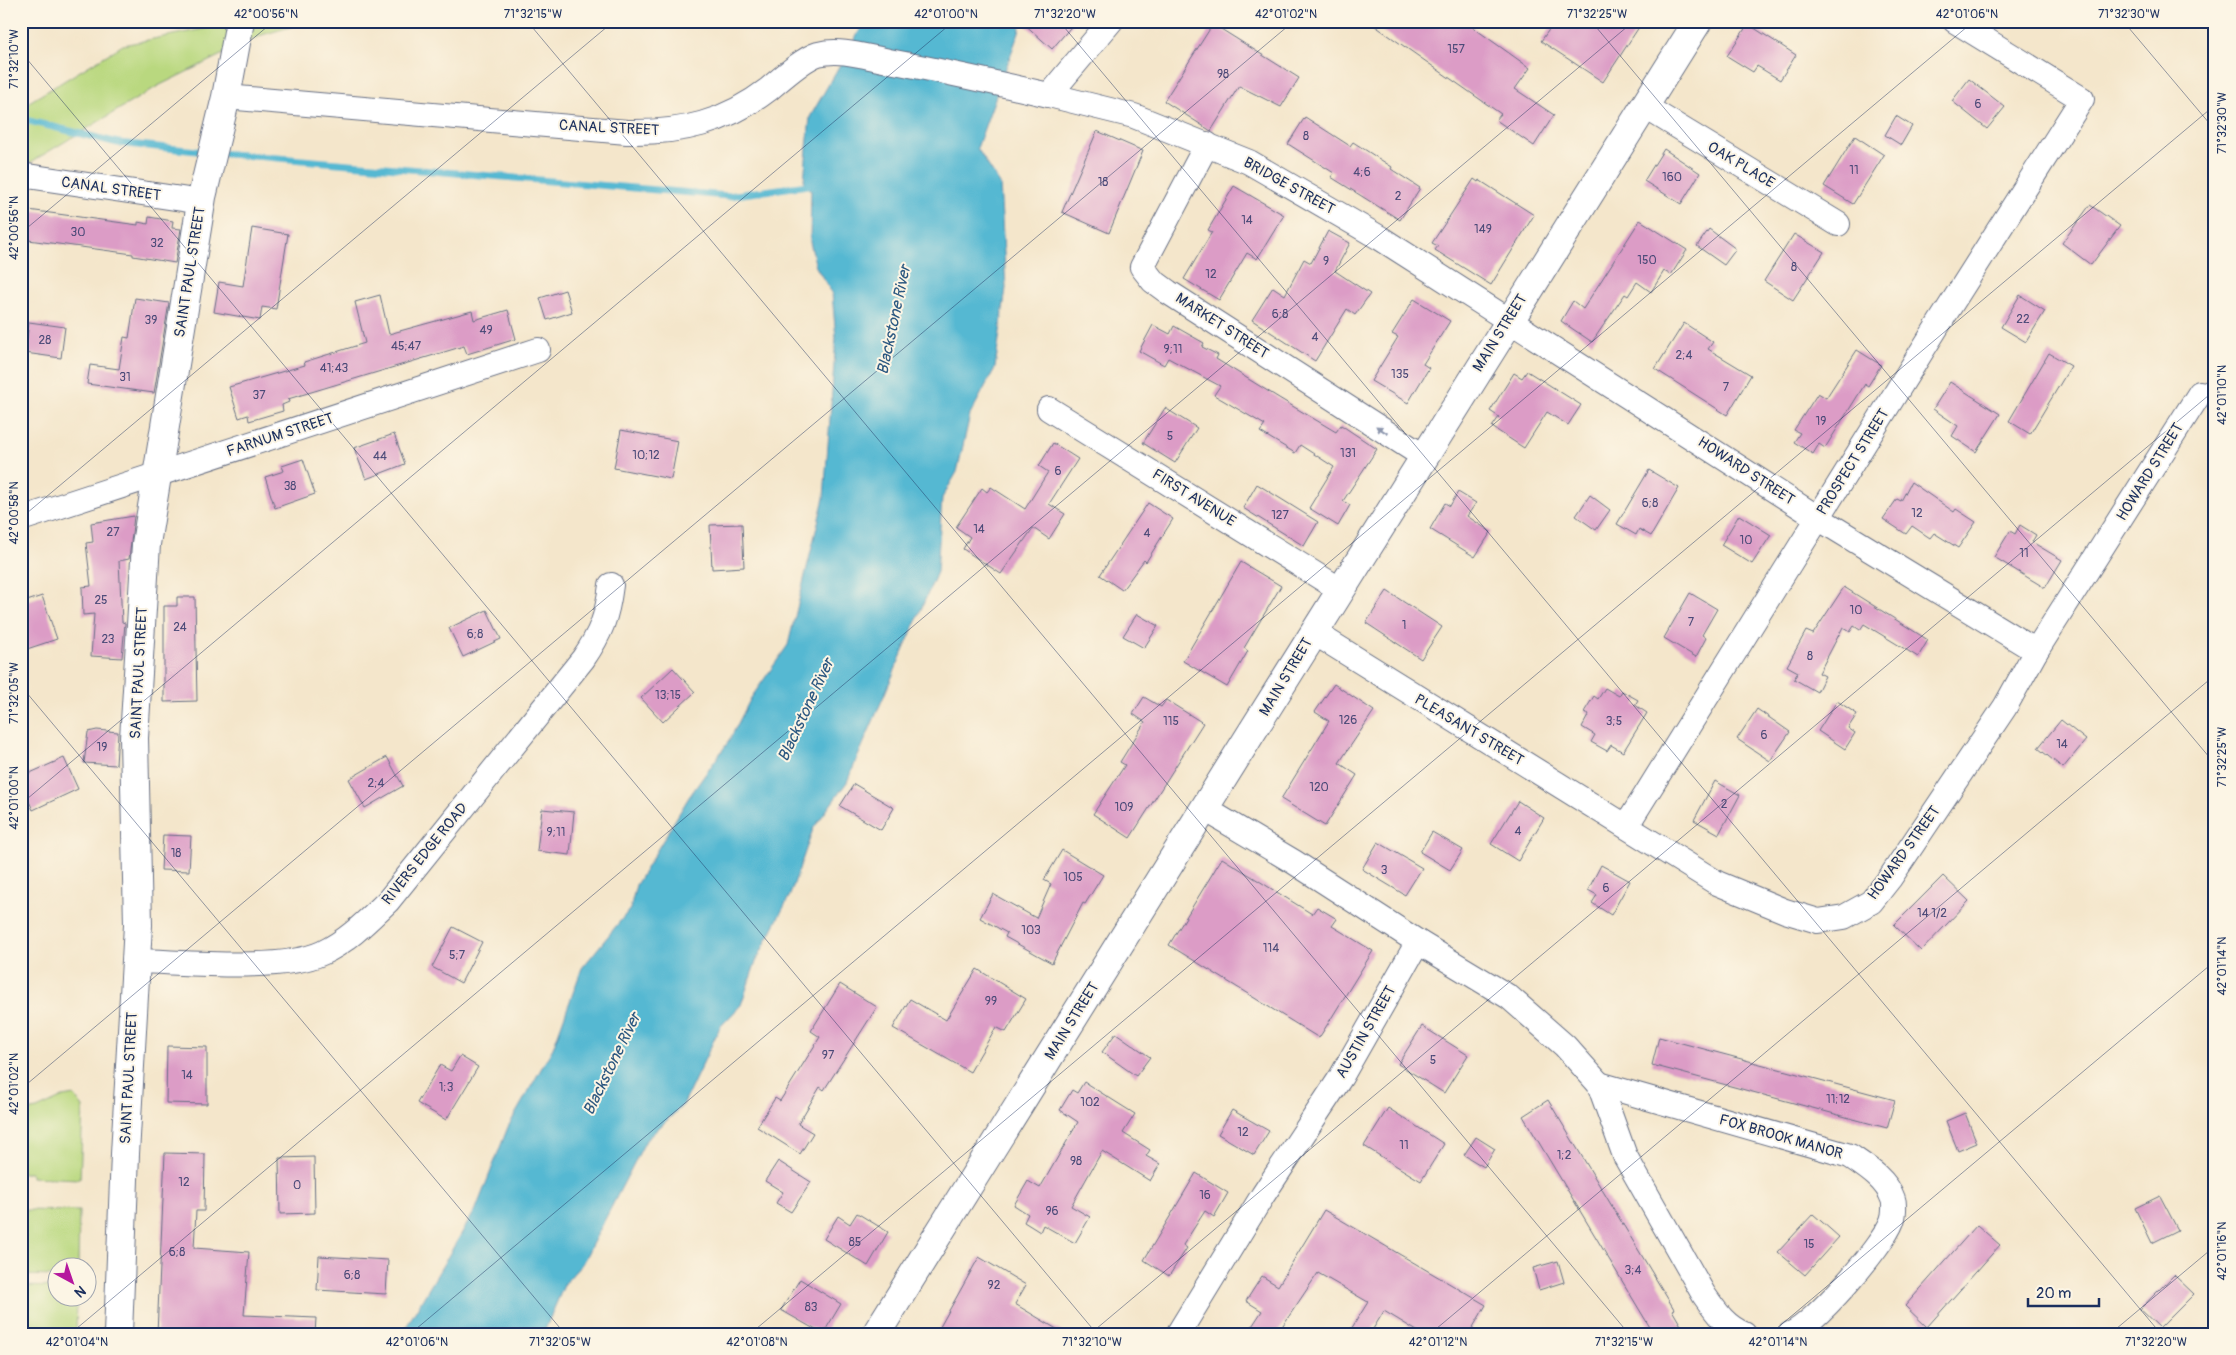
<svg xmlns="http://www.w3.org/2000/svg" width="2236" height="1355" font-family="Pangolin,sans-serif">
<rect width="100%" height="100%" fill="#fcf5e5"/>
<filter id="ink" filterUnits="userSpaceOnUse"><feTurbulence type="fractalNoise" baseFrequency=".02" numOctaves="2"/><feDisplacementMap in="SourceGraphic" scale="10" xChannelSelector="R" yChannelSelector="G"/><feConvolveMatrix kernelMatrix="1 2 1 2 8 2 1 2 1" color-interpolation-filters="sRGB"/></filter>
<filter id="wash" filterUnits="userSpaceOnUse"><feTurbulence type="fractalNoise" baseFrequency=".0096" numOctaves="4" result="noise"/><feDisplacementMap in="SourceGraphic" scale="20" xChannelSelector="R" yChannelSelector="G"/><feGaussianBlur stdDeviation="1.12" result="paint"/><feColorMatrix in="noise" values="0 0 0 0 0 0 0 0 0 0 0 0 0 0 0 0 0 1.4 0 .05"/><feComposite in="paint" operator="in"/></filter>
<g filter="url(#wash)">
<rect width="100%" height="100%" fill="#f4e6cb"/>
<g fill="#b9d87f" stroke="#6a846e">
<path d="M243,21h68l-49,14 -104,51 -137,82v-61l102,-62z"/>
<path d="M74,1095l9,12 -3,72 -49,-2v-4h-10v-61l16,-3 26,-12z"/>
<path d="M21,1210l58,1 -1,56 -20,1 -1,8 -36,-1z"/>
<path d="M21,1286l36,1 1,11h19l-1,36h-55z"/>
</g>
<path fill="#54b8d2" stroke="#387498" d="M865,21h154l1,8 -43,119 23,36 6,104 -11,80 -25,47 -13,57 -15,26 -5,74 -90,210 -34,47 -23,66 -34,66 -15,44 -21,22 -37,78 -37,35 -64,124 -17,19 -22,51h-141l74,-125 32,-82 45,-79 29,-80 48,-59 6,-24 53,-88 40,-56 22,-43 37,-53 36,-147 12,-160 -4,-45 -16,-26 -6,-25 1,-52 -7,-10 6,-63z"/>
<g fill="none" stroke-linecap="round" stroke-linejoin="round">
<g stroke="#54b8d2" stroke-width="7">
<path d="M21,119l97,24 89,9"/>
<path d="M218,153l510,43 87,-12"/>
</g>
</g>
<g id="blocks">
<g fill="#dc9cc6">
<path d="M1021,21h55l-24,28z"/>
<path d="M1368,21h96l66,47 -15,21 39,26 -20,31 -38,-26 5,-6z"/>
<path d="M1555,21h88l-40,61 -62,-41z"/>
<path d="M1213,24l86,54 -18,29 -42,-21 -28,45 -47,-30z"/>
<path d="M1748,24l48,31 -16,25 -23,-14 -4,6 -26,-16z"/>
<path d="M1969,79l36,28 -18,22 -35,-28z"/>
<path d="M1896,116l16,10 -11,19 -16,-10z"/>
<path d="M1305,117l45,29 3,-4 39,25 -1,2 29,19 -20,32 -69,-43 3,-4 -46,-29z"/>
<path d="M1097,131l46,20 -34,82 -47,-21z"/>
<path d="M1855,136l29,19 -31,49 -29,-18z"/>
<path d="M1664,149l36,24 -19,31 -37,-23z"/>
<path d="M1474,179l4,3 1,-2 55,35 -43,70 -56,-35 3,-4 -6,-3z"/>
<path d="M1234,186l50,29 -27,44 -10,-6 -28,47 -35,-21 28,-47 -4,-2z"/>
<path d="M2090,205l30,21 -29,39 -29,-22z"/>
<path d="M21,209l117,16v-3l10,2 1,-7 24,4 -1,7 9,1 -6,34 -42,-7v-2l-112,-15z"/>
<path d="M1640,220l47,30 -16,25 -7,-4 -13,21 -14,-10 -9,14 -3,-2 -33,48 -31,-21 12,-20 10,8z"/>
<path d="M252,228l36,6 -12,75 -14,-2 -2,13 -46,-8 5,-30 24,4z"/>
<path d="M1709,229l27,20 -12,16 -27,-19z"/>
<path d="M1328,231l22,12 -15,28 35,23 -15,21 -8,-6 -32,52 -63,-41 21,-33 12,8 19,-36 7,4z"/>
<path d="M1794,234l30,18 -31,48 -29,-19z"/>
<path d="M565,290l7,22 -25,8 -7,-22z"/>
<path d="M380,295l9,39 83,-23 2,9 34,-10 8,29 -49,15 -3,-8 -176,53 1,3 -7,3 1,6 -34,10 -1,-6 -9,3 -10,-31 76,-22 -1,-3 61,-19 -10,-41z"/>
<path d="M2020,295l25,16 -19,31 -25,-15z"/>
<path d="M135,298l34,5 -15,90 -67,-9 3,-19 29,4 5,-32 5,1z"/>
<path d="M1414,299l36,22 -27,43 6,4 -21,35 -37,-22 27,-44 -6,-3z"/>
<path d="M29,322l36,5 -4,31 -36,-5z"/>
<path d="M1684,323l29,19 -5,7 43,26 -24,40 -72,-46z"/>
<path d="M1153,325l17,9 4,-8 30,17 -2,4 16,8 -2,4 63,39 57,34 5,-7 36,24 -34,52 7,4 -12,21 -29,-18 25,-41 -34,-22 -5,8 -35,-21 5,-7 -51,-30 6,-9 -52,-28 -4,7 -25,-14z"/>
<path d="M1857,350l24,15 -13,21 -3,-2 -40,64 -6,-4 -6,10 -19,-12 6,-9 -6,-3 24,-37 8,5z"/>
<path d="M2049,353l22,13 -41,68 -21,-13z"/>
<path d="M1527,371l54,34 -13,20 -21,-13 -23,36 -32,-21 7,-10 -9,-6 24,-38 8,5z"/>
<path d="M1950,382l50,32 -24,38 -24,-16 6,-10 -25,-17z"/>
<path d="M1165,408l32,20 -22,35 -32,-20z"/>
<path d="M621,430l57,11 -7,38 -57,-11z"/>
<path d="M394,434l11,30 -39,15 -12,-31z"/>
<path d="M1053,443l25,16 -29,45 16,10 -16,25 -16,-11 -32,46 -38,-25 7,-12 -14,-10 26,-39 5,4 4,-5 34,22 23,-37 -9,-6z"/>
<path d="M303,459l12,35 -40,14 -10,-31 19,-6 -2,-5z"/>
<path d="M1649,470l30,18 -28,48 -12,-7 -3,6 -19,-11z"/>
<path d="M1911,482l43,30 2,-3 20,13 -18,26 -24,-15 -4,5 -18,-12 -6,8 -23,-15 14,-20 4,2z"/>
<path d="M1257,484l61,38 -14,24 -61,-38z"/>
<path d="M1458,492l18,11 -9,13 24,16 -16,25 -45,-28 15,-26 5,3z"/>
<path d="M1590,495l20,15 -14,20 -20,-14z"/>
<path d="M1148,503l25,16 -27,43 -2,-2 -22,30 -22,-15z"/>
<path d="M1739,515l32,20 -19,29 -31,-19z"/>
<path d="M134,516l-5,43 -10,2 3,61 3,1 -3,35 -31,-2 3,-42 -11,1 -1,-28 9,-1 -5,-43 7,-1 -2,-19z"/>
<path d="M742,524l2,43 -32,2 -2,-44z"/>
<path d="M2020,525l16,10 -4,7 30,18 -17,28 -51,-31 16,-26 5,3z"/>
<path d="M1241,562l40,24 -37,62 4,3 -21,36 -44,-26z"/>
<path d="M1844,587l84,53 -10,17 -54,-33 -4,6 -6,-4 -4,6 -7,-5 -24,46 6,3 -8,16 -23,-13 4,-7 -11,-6 19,-35 7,3z"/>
<path d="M1387,591l55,36 -21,32 -55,-36z"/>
<path d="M1690,593l27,16 -15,26 4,3 -10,19 -32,-19z"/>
<path d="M42,596l15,43 -30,10 -6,-17v-29z"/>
<path d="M177,597h18l2,104 -33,1v-96h13z"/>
<path d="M487,610l14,29 -38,18 -14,-29z"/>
<path d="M1137,614l21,12 -14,22 -21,-12z"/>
<path d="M673,668l22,24 -32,30 -22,-24z"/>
<path d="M1334,684l40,27 -35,52 18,12 -32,51 -44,-27 48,-78 -14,-9z"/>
<path d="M1605,688l14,8 3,-5 16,9 -3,5 12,8 -24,39 -12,-7 -4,6 -16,-9 4,-7 -13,-8 7,-13 -5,-2 10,-16 4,3z"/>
<path d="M1144,697l17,10 5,-7 37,23 -73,115 -37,-24 32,-49 -5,-3 25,-40 -12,-8z"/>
<path d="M1837,701l20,13 -9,14 7,5 -10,16 -27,-18z"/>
<path d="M1757,709l33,23 -20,29 -33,-22z"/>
<path d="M2061,720l25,20 -23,28 -25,-20z"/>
<path d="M97,730l21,2 -2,33 -32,-2 4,-31z"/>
<path d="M387,757l16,29 -38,22 -16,-29z"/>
<path d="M64,758l14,31 -45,21 -12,-26v-7z"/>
<path d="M1715,781l25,14 -21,39 -25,-14z"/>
<path d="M854,784l40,24 -13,22 -41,-24z"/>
<path d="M1518,801l26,17 -26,43 -27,-17z"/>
<path d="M542,809l32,3 -4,43 -33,-4z"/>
<path d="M1432,832l31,18 -13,20 -30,-18z"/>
<path d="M163,835l28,1 -2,35 -28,-1z"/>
<path d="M1378,842l44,26 -17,27 -43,-26z"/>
<path d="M1062,850l41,25 -18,29 -2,-1 -31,60 -47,-26 2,-4 -27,-15 13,-24 43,24 15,-34 -7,-4z"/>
<path d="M1222,858l90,56 5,-7 20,12 -5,7 41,25 -54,87 -150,-93z"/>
<path d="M1601,865l29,16 -19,34 -19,-12 5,-8 -9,-5z"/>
<path d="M1943,876l26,25 -48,50 -27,-26z"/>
<path d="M453,927l29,15 -21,41 -29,-16z"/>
<path d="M977,969l49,30 -20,33 -10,-5 -26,45 -77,-44 17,-29 36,21z"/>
<path d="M840,984l37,23 -53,83 -4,-3 -22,37 15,9 -13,21 -43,-27 18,-29 5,3 40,-64 -9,-6z"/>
<path d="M1422,1026l46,29 -24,38 -46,-29z"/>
<path d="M1116,1033l34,24 -14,19 -34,-24z"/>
<path d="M1659,1037l236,63 -8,28 -235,-63z"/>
<path d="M167,1046l40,1v57l-41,-1z"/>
<path d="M460,1056l18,11 -32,53 -29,-17 23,-38 11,6z"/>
<path d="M1084,1082l51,32 -12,19 27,17 -4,6 14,8 -10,17 -48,-30 -31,55 19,11 -15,26 -32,-18 -3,7 -16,-10 4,-8 -14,-9 14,-24 12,7 38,-66 -18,-12 12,-20 5,3z"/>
<path d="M1548,1100l126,209 -2,1 14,24h-32l-131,-218z"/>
<path d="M1388,1108l56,36 -23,37 -57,-35z"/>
<path d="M1232,1110l37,21 -15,24 -36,-21z"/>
<path d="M1965,1113l12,30 -19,8 -12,-30z"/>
<path d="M1476,1137l19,12 -11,18 -20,-12z"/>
<path d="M165,1153l40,1 -1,57h-8l-2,37 55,4 -5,63 72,3 -1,16h-158z"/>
<path d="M314,1157l1,56 -35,1 -1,-56z"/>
<path d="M778,1161l33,21 -20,30 -15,-9 7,-11 -18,-11z"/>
<path d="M1196,1173l32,20 -14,24 -9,-6 -22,34 4,3 -18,28 -25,-16z"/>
<path d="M2160,1196l18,34 -26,13 -17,-35z"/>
<path d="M1324,1210l162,95 -17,29h-47l-38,-23 -14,23h-22l20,-32 -50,-29 -41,61h-30l15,-23 -16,-10 16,-25 16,10z"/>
<path d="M857,1213l31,19 -20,34 -44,-27 14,-23 12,8z"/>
<path d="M1813,1214l26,23 -34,38 -27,-23z"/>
<path d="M1977,1225l23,20 -73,82 -22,-21z"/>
<path d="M319,1256l69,4 -2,34 -69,-4z"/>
<path d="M979,1257l47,28 -11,19 50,30h-129z"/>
<path d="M1558,1261l6,21 -25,8 -6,-22z"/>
<path d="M2174,1275l20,19 -34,34 -20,-19z"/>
<path d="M800,1279l41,25 -18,30 -42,-24z"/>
</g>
</g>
</g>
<g filter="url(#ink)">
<use href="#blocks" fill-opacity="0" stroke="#676f84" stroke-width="1"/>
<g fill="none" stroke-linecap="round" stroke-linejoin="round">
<g stroke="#676f84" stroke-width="26">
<g id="minor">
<path d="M1049,95l85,21 115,46 131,76 438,280 218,133"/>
<path d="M226,97l401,35c55,1 98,-9 142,-43 12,-10 35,-31 49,-35 23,-6 48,3 71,7 54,10 107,22 160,34l62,-74"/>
<path d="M1644,106l194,118"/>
<path d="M1207,144l-65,123 11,14 15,11 255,164"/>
<path d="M21,175l181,27"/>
<path d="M1049,409l290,180"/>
<path d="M21,519l517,-169"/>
<path d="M1313,632l404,251 68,28 33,10 26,-4 27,-15 19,-24 115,-171 31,-56 164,-258"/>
<path d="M1627,825l313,-503 142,-223 -127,-78"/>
<path d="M1418,942l91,55 56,49 34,38 26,72 79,139c12,17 21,31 40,39"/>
<path d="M137,961c48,1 143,11 185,-8 26,-12 46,-33 66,-52l195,-242c18,-26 24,-42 28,-74"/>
<path d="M1599,1084l251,72c16,11 36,23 43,43 2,5 1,17 -1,22 -9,25 -78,104 -102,113"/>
<path d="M1178,1334l85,-139 78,-118 77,-135 -124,-80 -89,-53"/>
</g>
</g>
<g stroke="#676f84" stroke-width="30">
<g id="major">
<path d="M118,1334l7,-180 13,-229 -4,-187 12,-194 56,-347 24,-100 14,-76"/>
<path d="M876,1334c274,-438 546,-876 822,-1313"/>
</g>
</g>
<use href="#minor" stroke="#fff" stroke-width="24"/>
<use href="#major" stroke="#fff" stroke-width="28"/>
</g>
<defs><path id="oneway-solid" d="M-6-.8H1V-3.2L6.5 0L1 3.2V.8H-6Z" transform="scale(1.25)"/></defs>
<use fill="#8d97ae" href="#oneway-solid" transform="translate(1382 430) rotate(-147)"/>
</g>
<path fill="none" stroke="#1b2f5e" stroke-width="1" stroke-opacity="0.45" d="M527,21l1102,1313M1059,21l1102,1313M1591,21l624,743M2123,21l92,109M21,52l1076,1282M21,233l253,-212M21,518l593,-497M21,686l544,648M21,804l933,-783M21,1089l1273,-1068M21,1320l12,14M70,1334l1564,-1313M410,1334l1564,-1313M750,1334l1465,-1229M1090,1334l1125,-944M1430,1334l785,-659M1770,1334l445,-373M2110,1334l105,-88"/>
<g text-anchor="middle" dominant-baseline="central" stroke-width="4" stroke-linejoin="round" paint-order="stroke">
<g font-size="12" fill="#4b4a78">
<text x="1456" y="49">157</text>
<text x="1223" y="74">98</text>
<text x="1978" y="104">6</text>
<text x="1306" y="136">8</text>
<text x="1854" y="170">11</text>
<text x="1362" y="172">4;6</text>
<text x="1672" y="177">160</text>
<text x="1103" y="182">18</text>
<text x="1398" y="196">2</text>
<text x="1247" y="220">14</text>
<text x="1483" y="229">149</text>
<text x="78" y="232">30</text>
<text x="157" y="243">32</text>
<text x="1647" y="260">150</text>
<text x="1326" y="261">9</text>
<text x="1794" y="267">8</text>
<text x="1211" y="274">12</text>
<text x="1280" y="314">6;8</text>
<text x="2023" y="319">22</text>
<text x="151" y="320">39</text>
<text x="486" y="330">49</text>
<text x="1315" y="337">4</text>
<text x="45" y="340">28</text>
<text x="406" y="346">45;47</text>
<text x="1173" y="349">9;11</text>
<text x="1684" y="355">2;4</text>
<text x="334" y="368">41;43</text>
<text x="1400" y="374">135</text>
<text x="125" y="377">31</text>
<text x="1726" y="387">7</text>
<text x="259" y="395">37</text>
<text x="1821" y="421">19</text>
<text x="1170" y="436">5</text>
<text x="1348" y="453">131</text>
<text x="646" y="455">10;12</text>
<text x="380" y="456">44</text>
<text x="1058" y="471">6</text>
<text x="290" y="486">38</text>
<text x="1650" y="503">6;8</text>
<text x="1917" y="513">12</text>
<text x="1280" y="515">127</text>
<text x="979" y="529">14</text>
<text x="113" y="532">27</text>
<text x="1147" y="533">4</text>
<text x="1746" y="540">10</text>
<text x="2024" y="553">11</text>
<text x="101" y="600">25</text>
<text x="1856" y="610">10</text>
<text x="1691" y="622">7</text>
<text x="1404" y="625">1</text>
<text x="180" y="627">24</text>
<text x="475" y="634">6;8</text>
<text x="108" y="639">23</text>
<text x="1810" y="656">8</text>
<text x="668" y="695">13;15</text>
<text x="1348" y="720">126</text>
<text x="1171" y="721">115</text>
<text x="1614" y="721">3;5</text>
<text x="1764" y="735">6</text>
<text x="2062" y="744">14</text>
<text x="102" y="747">19</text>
<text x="376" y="783">2;4</text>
<text x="1319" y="787">120</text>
<text x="1724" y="804">2</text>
<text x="1124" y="807">109</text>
<text x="1518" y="831">4</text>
<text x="556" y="832">9;11</text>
<text x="176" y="853">18</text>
<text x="1384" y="870">3</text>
<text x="1073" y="877">105</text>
<text x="1606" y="888">6</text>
<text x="1932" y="913">14 1/2</text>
<text x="1031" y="930">103</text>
<text x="1271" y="948">114</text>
<text x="457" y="955">5;7</text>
<text x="991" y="1001">99</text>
<text x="828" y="1055">97</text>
<text x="1433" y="1060">5</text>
<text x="187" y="1075">14</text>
<text x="446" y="1087">1;3</text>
<text x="1838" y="1099">11;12</text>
<text x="1090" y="1102">102</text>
<text x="1243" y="1132">12</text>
<text x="1404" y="1145">11</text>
<text x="1564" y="1155">1;2</text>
<text x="1076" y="1161">98</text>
<text x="184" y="1182">12</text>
<text x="297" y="1185">0</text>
<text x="1205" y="1195">16</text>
<text x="1052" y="1211">96</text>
<text x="855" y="1242">85</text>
<text x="1809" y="1244">15</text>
<text x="177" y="1252">6;8</text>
<text x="1633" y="1270">3;4</text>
<text x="352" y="1275">6;8</text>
<text x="994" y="1285">92</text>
<text x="811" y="1307">83</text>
</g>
<g font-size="15" fill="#1b2f5e" stroke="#fcf5e5">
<text transform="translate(609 128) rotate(3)">CANAL STREET</text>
<text transform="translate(1741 165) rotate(31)">OAK PLACE</text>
<text transform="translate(1289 186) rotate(29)">BRIDGE STREET</text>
<text transform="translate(111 189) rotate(8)">CANAL STREET</text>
<text transform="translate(190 272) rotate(-81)">SAINT PAUL STREET</text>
<text transform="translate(1222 326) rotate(33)">MARKET STREET</text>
<text transform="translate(1500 333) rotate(-58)">MAIN STREET</text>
<text transform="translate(280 435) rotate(-18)">FARNUM STREET</text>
<text transform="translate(1853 462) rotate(-58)">PROSPECT STREET</text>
<text transform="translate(1746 471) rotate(33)">HOWARD STREET</text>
<text transform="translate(2150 472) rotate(-58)">HOWARD STREET</text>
<text transform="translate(1194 498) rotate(32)">FIRST AVENUE</text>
<text transform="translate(139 673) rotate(-87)">SAINT PAUL STREET</text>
<text transform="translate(1286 677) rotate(-59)">MAIN STREET</text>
<text transform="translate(1469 730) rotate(31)">PLEASANT STREET</text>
<text transform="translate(1904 853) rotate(-54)">HOWARD STREET</text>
<text transform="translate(425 854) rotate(-51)">RIVERS EDGE ROAD</text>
<text transform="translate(1072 1021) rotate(-58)">MAIN STREET</text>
<text transform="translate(1366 1032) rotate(-60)">AUSTIN STREET</text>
<text transform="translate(129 1078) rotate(-87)">SAINT PAUL STREET</text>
<text transform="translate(1781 1137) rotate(16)">FOX BROOK MANOR</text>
</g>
<g font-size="16" font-style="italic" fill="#2c5881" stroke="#fcf5e5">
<text transform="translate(894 320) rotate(-78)">Blackstone River</text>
<text transform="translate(806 710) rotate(-65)">Blackstone River</text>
<text transform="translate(612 1064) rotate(-64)">Blackstone River</text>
</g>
</g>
<rect width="2236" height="1355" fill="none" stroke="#fcf5e5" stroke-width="55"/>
<g transform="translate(72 1282) rotate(140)"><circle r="24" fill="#fcf5e5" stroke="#a2a6af"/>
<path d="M0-4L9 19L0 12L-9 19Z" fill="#b5179e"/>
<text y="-8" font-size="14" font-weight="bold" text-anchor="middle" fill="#1b2f5e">N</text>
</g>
<path d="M2028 1298v8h71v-8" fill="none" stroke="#1b2f5e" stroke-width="2.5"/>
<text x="2036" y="1298" font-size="15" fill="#1b2f5e" stroke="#fcf5e5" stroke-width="4" paint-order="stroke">20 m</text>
<rect x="28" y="28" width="2180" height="1300" fill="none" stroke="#1b2f5e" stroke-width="2"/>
<g font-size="12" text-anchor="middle" fill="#1b2f5e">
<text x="266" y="18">42°00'56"N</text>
<text x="533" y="18">71°32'15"W</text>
<text x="946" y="18">42°01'00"N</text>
<text x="1065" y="18">71°32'20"W</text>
<text x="1286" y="18">42°01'02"N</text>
<text x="1597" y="18">71°32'25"W</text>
<text x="1967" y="18">42°01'06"N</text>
<text x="2129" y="18">71°32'30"W</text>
<text transform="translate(14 59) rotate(-90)" y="4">71°32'10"W</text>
<text transform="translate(2222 123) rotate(-90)" y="4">71°32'30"W</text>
<text transform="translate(14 228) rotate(-90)" y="4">42°00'56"N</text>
<text transform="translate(2222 395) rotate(-90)" y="4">42°01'10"N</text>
<text transform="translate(14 513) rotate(-90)" y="4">42°00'58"N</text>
<text transform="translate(14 693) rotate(-90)" y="4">71°32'05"W</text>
<text transform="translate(2222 757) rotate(-90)" y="4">71°32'25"W</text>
<text transform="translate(14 798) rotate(-90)" y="4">42°01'00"N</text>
<text transform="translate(2222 966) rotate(-90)" y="4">42°01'14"N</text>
<text transform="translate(14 1084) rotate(-90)" y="4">42°01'02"N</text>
<text transform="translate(2222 1251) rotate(-90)" y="4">42°01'16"N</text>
<text x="77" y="1346">42°01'04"N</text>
<text x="417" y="1346">42°01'06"N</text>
<text x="560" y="1346">71°32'05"W</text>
<text x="757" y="1346">42°01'08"N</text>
<text x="1092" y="1346">71°32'10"W</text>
<text x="1438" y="1346">42°01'12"N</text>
<text x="1624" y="1346">71°32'15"W</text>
<text x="1778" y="1346">42°01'14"N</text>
<text x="2156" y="1346">71°32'20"W</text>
</g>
</svg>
